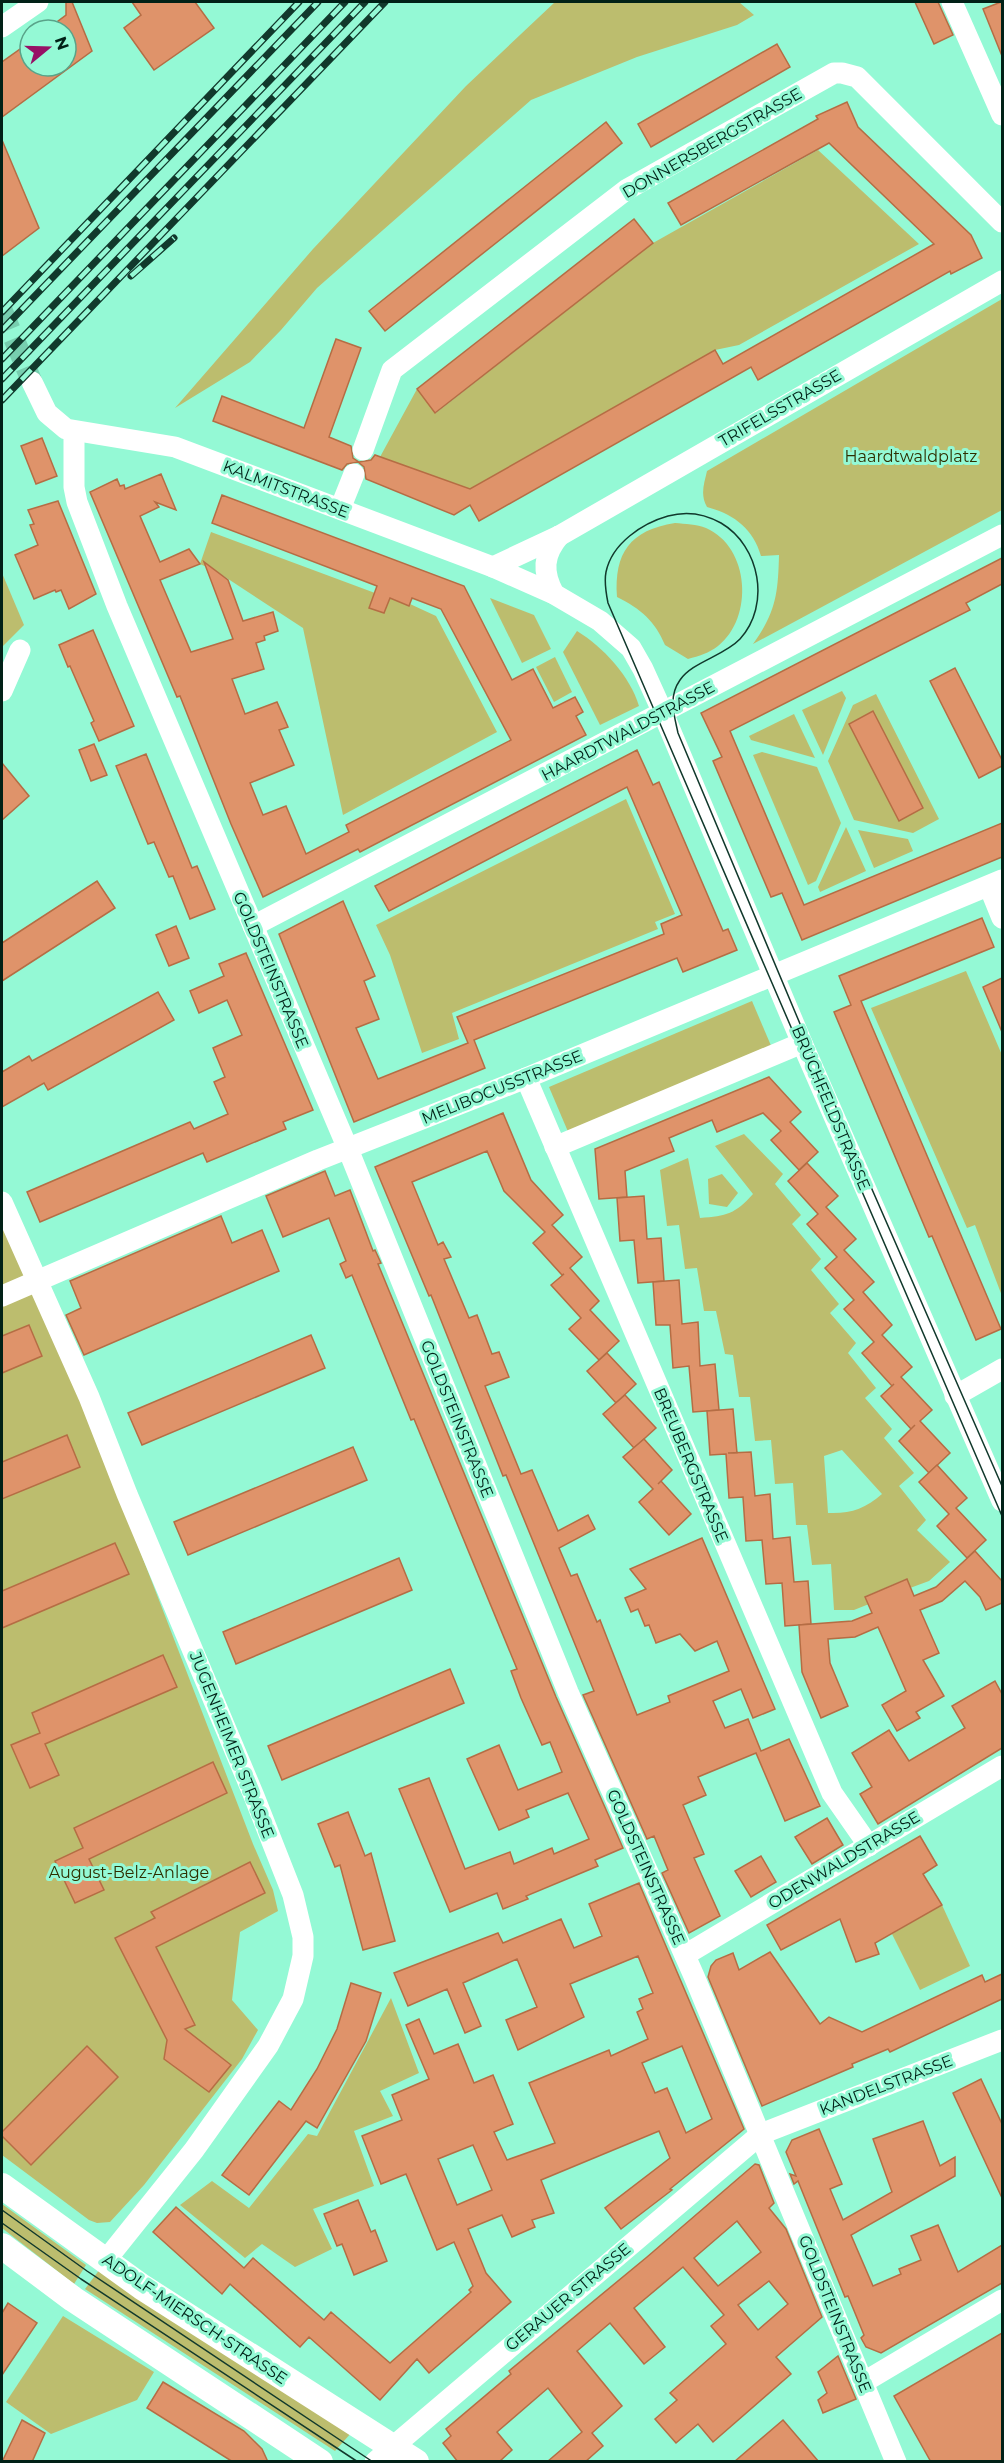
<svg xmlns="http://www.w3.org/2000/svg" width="1004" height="2463" font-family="Montserrat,sans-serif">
<rect width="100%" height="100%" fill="#94f9d5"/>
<g fill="#bcbd6e" fill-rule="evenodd">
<path d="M555,2h184l15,13 -17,10 -100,32 -106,43 -214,188 -36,42 -31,32 -75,46 138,-159 153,-163z"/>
<path d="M818,150l101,94 -180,101 -24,5 -252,143 -83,-36 37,-68 19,24 217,-170z"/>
<path d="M1002,299v211l-249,134c23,-32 25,-50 26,-89l-18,1c-8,-28 -28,-42 -54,-49 -7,-12 -3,-23 0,-36z"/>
<path d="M675,523c10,1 22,1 31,5 44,19 48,90 12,118 -9,7 -19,10 -30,13l-23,-14c-10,-24 -24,-36 -48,-48 -3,-44 13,-67 58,-74z"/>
<path d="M211,532l164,61 -6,14 15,6 6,-15 19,8 1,-2 26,12 61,116 -154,83 -40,-187 -87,-57 -16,-7z"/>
<path d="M2,573l22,52 -22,22z"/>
<path d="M490,598l44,17 17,34 -29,14z"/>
<path d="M577,631c26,16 53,45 62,75l-39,19 -37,-73z"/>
<path d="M555,657l17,35 -18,10 -18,-35z"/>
<path d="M842,691l4,7 -23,57 -21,-45z"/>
<path d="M876,694l63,125 -26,14 -59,-13 -26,-59 25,-56zM873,711l50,97 -24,12 -50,-96z"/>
<path d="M794,714l21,44 -64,-18 -2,-4z"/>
<path d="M762,752l55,15 24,56 -25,58 -8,4 -55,-130z"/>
<path d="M626,799l49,115 -20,8 3,7 -206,84 7,26 -37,14 -32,-98 -14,-30z"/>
<path d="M846,827l20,44 -46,21 -2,-5z"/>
<path d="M858,830l50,9 5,12 -39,17z"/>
<path d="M966,971l36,84v241l-27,-71 -8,3 -96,-220z"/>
<path d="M752,1001l20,47 -203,86 -20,-47z"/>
<path d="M744,1134l39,40 -8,10 26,31 -9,9 29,35 -10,11 28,34 -9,9 26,30 -8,10 28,35 -11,10 27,31 -8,9 30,35 -15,13 27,34 -9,10 33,32 -21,19 -19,7 -4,-9 -40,17 3,8 -15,6h-20l-3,-46 -19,1 -5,-40h-11l-3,-42 -18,1 -4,-44 -16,1 -5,-44h-11l-6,-42 -8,-1 -9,-43h-12l-7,-43 -12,1 -6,-44 -12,1 -7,-56 28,-12 12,60c27,-2 35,-4 53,-24l-38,-48zM842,1450l40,44c-17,15 -32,20 -54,19l-4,-57z"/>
<path d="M722,1174l16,19 -11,14 -18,-3 -1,-25z"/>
<path d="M2,1204l34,77 217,563 20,46 5,21 -38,21 -8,68 26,30 -16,29 -98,126 -34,37 -13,1 -8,-3 -87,-65z"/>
<path d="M942,1905l28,61 -50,24 -28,-56z"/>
<path d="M391,1998l28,75 -39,18 13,25 -39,15 20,55 -61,23 19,40 -37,18 -33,-23 -17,14 -65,-53 32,-24 37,27 59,-74 9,2z"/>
<path d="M2,2204l84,61 -12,19 -72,-56z"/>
<path d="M100,2269l252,163 -17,19 -250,-162z"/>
<path d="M63,2316l91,56 -17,28 -86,34 -45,-32z"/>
</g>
<g fill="#df936a" stroke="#b56d44" stroke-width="1.5" fill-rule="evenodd">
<path d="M66,2h6l20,49 -90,66v-55l28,-20v24h36v-36h-20l20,-15z"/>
<path d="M132,2h63l19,26 -60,42 -30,-42 17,-13z"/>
<path d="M915,2h23l15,33 -19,9z"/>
<path d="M1001,2h1v54l-19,-47z"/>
<path d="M777,44l13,23 -139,80 -13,-23z"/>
<path d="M847,102l11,25 113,108 11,23 -31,16 -1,-3 -192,109 -7,-13 -272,154 -9,-16 -16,10 -88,-36 -2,-12 -6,-5 -11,2 -5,6 -129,-49 9,-25 82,32 32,-89 25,9 -32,89 22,9 2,12 6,4 12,-2 4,-5 95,34 245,-139 8,14 211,-120 -105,-101 -148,82 -13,-22 150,-84 -2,-3z"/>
<path d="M606,122l16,21 -237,188 -16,-20z"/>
<path d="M2,140l37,88 -37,28z"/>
<path d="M634,219l19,24 -218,170 -18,-24z"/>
<path d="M42,438l15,38 -21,8 -15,-38z"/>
<path d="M161,474l15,36 -21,-8 4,5 -19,9 20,46 29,-13 11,15 -40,16 31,72 42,-13 -29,-77 24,18 15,41 30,-9 5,19 -14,5 1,4 -9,3 8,26 -32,10 13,35 32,-12 11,25 -9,3 15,35 -44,18 13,32 23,-9 20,48 43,-22 -3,-7 165,-85 -70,-131 -29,-11 -3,8 -19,-8 -6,15 -15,-5 8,-22 -165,-63 10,-28 242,91 48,94 21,-11 20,39 22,-11 8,15 -7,4 10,19 -226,117 -2,-3 -95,48 -32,-73 -51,-128 -3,1 -87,-205 27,-13 3,7 4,-1 1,4z"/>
<path d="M58,501l38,93 -27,15 -8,-19 -5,2 -1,-2 -21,9 -19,-44 23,-10 -8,-20 4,-1 -6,-14z"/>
<path d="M1002,558v26l-36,19 4,7 -240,121 74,174 198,-82v34l-200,83 -20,-47 -11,4 -58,-136 9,-4 -21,-44z"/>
<path d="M93,630l41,96 -35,15 -8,-18 3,-2 -24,-55 -2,1 -9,-22z"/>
<path d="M955,668l47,92v6l-23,12 -49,-97z"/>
<path d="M873,711l50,97 -24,13 -50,-97z"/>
<path d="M94,744l13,31 -16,6 -12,-31z"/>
<path d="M637,750l16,35 6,-3 64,149 5,-2 9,21 -54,22 -6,-14 -203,82 11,28 -131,54 -75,-188 64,-33 32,75 -11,5 15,38 -23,9 22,51 90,-36 -11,-26 207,-83 -3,-10 21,-9 -55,-128 -238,124 -14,-25z"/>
<path d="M146,754l46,114 5,-2 18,43 -25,10 -17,-43 -4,1 -15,-35 -6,2 -32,-78z"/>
<path d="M2,763l27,33 -27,24z"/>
<path d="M97,881l18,27 -113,73v-38z"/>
<path d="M982,918l12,29 -133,54 140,328 -25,11 -44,-104 -3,1 -95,-225 17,-7 -12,-29z"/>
<path d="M176,926l13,32 -20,8 -13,-31z"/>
<path d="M246,953l67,157 -30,12 3,7 -79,33 -4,-9 -163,69 -13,-30 163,-70 4,7 34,-15 -14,-32 11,-5 -12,-29 29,-13 -15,-35 -28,13 -9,-22 34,-15 -5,-12z"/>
<path d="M1002,978v54l-19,-45z"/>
<path d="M158,992l16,28 -126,70 -4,-7 -42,24v-35l27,-16 3,5z"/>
<path d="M769,1077l32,35 -11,10 28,30 -19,18 -28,-30 10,-9 -18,-18 -46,19 -5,-12 -43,18 5,13 -49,20 2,26 -28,2 -4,-50z"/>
<path d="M503,1113l28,67 32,35 -11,10 30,32 -12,11 29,33 -9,9 29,31 -20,19 -30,-31 12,-11 -30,-33 13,-11 -2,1 -29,-32 12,-11 -41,-41 -17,-40 -75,31 26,63 5,-3 8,15 -7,2 25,59 8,-3 15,39 7,-2 10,25 -24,9 36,88 11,-4 26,61 30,-16 7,14 -36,19 12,28 6,-2 20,48 3,-2 37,95 33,-13 -2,-6 61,-25 -12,-30 -22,10 -15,-17 -24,9 -7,-18 -4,1 -7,-17 -7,3 -6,-14 21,-9 -16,-20 72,-31 73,171 -22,9 -12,-29 -28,12 12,27 23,-9 13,32 28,-12 31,67 -35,15 -29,-68 -58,24 8,18 -23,10 21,49 -10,4 26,58 -31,17 -27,-60 6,-3 -14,-34 -7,3 -64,-144 11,-4 -88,-216 -3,1 -72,-181 -2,1 -54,-129z"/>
<path d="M807,1163l31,33 -12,11 30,32 -12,11 30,32 -11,10 29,33 -10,10 30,32 -11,10 31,33 -12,11 30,32 -21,20 -30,-32 16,-16 -4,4 -30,-33 13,-12 -2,2 -30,-33 12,-11 -30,-33 10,-9 -29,-32 12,-11 -30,-33 11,-10 -30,-33z"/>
<path d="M325,1171l10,25 15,-6 23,61 2,-1 6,13 -3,1 19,46 159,387 67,151 -28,12 3,6 -72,30 2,3 -25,10 -6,-16 -47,19 -51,-123 30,-11 36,91 45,-17 4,12 38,-16 2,6 35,-15 -21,-46 -42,17 3,7 -30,13 -32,-71 32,-14 19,45 44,-18 -12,-30 -8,3 -21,-47 -10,-27 6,-2 -103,-250 -3,1 -59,-145 -6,3 -6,-14 6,-3 -17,-43 -46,19 -17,-41z"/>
<path d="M644,1196l3,43 14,-1 3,43 -26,2 -4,-43 -14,1 -3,-43z"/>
<path d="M221,1216l11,27 30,-13 17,41 -195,84 -18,-40 15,-7 -11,-27z"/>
<path d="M679,1280l3,44 16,-2 2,44 15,-2 4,46 -26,2 -4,-46 -16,2 -3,-43h-14l-3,-43z"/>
<path d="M29,1325l13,31 -40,17v-37z"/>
<path d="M311,1335l14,33 -183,77 -14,-32z"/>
<path d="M607,1353l29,31 -20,19 -29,-32z"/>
<path d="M625,1395l31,33 -22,20 -31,-34z"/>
<path d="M733,1409l4,44h-9l23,-1 4,44 15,-2 3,45 17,-2 4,45 14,-1 3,43 -26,2 -3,-43 -16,1 -4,-44 -16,1 -3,-44 -14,1 -3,-44 -16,1 -3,-44z"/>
<path d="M67,1435l13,32 -78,32v-37z"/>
<path d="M644,1439l28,31 -14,14 3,-3 30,33 -22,21 -30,-33 14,-13 -30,-32z"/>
<path d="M353,1447l14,33 -179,75 -14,-33z"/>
<path d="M937,1465l30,33 -11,10 30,32 -19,18 -30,-32 12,-12 -30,-32z"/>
<path d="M115,1543l14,31 -127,54v-37z"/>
<path d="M975,1551l27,30v22l-16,7 -6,-13 -15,-16 -23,20 -22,9 19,43 -16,7 21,36 -28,16 4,6 -23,13 -15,-26 24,-14 -28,-64 -23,10 -27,2 2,24 18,43 -27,12 -19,-46 -3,-47 53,-4 20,-8 -7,-16 42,-18 7,17 22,-9z"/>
<path d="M399,1558l13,32 -176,74 -13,-32z"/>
<path d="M163,1655l14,32 -132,57 14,31 -29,13 -19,-43 29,-12 -8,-20z"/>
<path d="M450,1669l14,34 -182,77 -14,-34z"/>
<path d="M995,1681l7,13v54l-124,76 -18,-30 12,-7 -20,-34 37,-23 20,31 56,-33 -13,-22z"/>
<path d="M213,1762l14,31 -138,66 15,31 -29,13 -20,-42 28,-13 -9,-20z"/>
<path d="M348,1812l17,44 6,-3 24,88 -32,9 -23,-85 -5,2 -17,-43z"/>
<path d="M827,1818l16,27 -31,19 -17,-27z"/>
<path d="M920,1836l17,29 -14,9 19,31 -67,38 4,11 -23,8 -16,-43 -59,31 -14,-25z"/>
<path d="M761,1856l15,26 -25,15 -16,-26z"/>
<path d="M250,1862l15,31 -109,54 39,78 -10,4 46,36 -22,27 -45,-33 3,-19 -52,-102 40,-20 -4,-6z"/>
<path d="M639,1883l105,246 -74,60 2,1 -51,39 -16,-21 65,-50 -11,-27 -118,49 13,33 -22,7 3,7 -23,10 -10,-22 -34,14 18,44 25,29 -82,71 -12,-14 -37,41 -71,-63 -9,10 -70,-63 -8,10 -69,-62 23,-25 68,61 9,-10 71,62 7,-8 59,51 81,-71 -2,-2 4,-4 -19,-44 -17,8 -31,-76 -25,10 -19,-48 40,-16 -10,-25 37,-16 -23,-54 13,-6 15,35 24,-10 16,39 19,-8 20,49 -19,8 13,28 48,-17 -26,-60 80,-33 2,6 37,-17 -11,-27 6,-3 -4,-10 14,-6 -15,-37 -68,28 14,33 -66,33 -12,-30 31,-13 -20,-48 -54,24 18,43 -16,7 -18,-44 -39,17 -14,-33 104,-40 5,10 58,-24 13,29 28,-12 -13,-32zM682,2046l30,73 -26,14 -19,-45 -12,5 -13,-30zM473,2145l19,45 -35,15 -19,-46z"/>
<path d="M770,1952l50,72 9,-7 33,15 120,-57 3,7 17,-8v25l-112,53 -2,-3 -36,15 1,3 -91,39 -54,-129 3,-11 5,-6 17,-7 6,17z"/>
<path d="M351,1983l30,10 -15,48 -49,87 -11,-7 -57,74 -27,-20 57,-74 12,9 26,-41 20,-40z"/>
<path d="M87,2046l31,31 -87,88 -29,-29v-4z"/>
<path d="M981,2079l21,45v74l-49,-105z"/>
<path d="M923,2121l17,45 15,-9v19l-104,59 22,51 28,-12 -2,-5 22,-9 -10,-24 27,-11 20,47 44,-27v38l-121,70 -15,-6 -5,-9 3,-3 -16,-39 -3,1 -47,-116 -4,3 -4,-10 6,2 -10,-24 6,-12 27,-11 23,55 -12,5 13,31 49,-28 -19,-53z"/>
<path d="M755,2164l4,1 15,38 -5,5 17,21 36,88 -46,40 15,17 -78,68 -15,-18 -22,19 -21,-24 22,-19 -7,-7 56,-49 -15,-18 13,-11 -41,-48 -49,41 31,39 -21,17 -34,-41 -33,28 45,55 -30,27 11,13 -18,16h-38l35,-30 -34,-44 -51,44 15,18 -13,12h-41l-15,-19 8,-7 -5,-7 65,-55 -2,-3 138,-114zM737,2221l24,31 -43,34 -24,-28zM769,2281l19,23 -30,26 -20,-25z"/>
<path d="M358,2200l13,32 4,-2 12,31 -33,14 -12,-31 -5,2 -13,-32z"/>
<path d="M8,2303l29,20 -35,52v-62z"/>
<path d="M1002,2333v129h-71l-37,-66z"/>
<path d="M838,2356l18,43 -33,14 -5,-13 9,-7 -9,-21z"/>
<path d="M163,2382l81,49 18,18 6,13h-35l-86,-54z"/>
<path d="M22,2420l23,13 -13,29h-30z"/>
<path d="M783,2420l36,42h-85z"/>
</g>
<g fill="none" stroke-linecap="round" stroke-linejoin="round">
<path stroke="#77ceaf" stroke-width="21" stroke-dasharray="21 10" stroke-linecap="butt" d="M2,310l30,72"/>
<g stroke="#fff" stroke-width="21">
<path d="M952,2l50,113"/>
<path d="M2,27l36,-25"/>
<path d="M32,382l15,31 19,16 109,18 318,120 61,27 46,27 31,27 12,21 20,44 139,330 200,458"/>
<path d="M74,432v55l3,15 40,104 231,543 220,543 126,284 202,486"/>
<path d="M363,450l29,-80 234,-180 208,-117h8l15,4 145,145"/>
<path d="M340,509l14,-35"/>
<path d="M493,567l66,-31 443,-255"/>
<path d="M554,594c-12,-22 -11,-39 5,-58"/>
<path d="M2,691l18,-41"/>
<path d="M989,886l13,32"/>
<path d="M253,926l749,-391"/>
<path d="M526,1078l306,715 37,53"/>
<path d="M555,1147l247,-104"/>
<path d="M2,1202l87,195 38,97 127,302 39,99 10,42v19l-10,43 -25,47 -74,104 -88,110"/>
<path d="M2,1296l316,-136 208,-82 476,-198"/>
<path d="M955,1396l47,-27"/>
<path d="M685,1955l317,-189"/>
<path d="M864,2382l138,-82"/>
<path d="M375,2462l386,-328 241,-94"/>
</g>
<g stroke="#fff" stroke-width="26">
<path d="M2,2186l140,101 274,175"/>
<path d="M2,2246l71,53 247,163"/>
</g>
<g stroke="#11392c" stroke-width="1.5">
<path d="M1002,1486l-191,-436 -133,-317c-4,-19 -10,-36 2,-53 12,-18 44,-24 60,-41 31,-34 20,-93 -19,-116 -16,-9 -35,-12 -53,-7 -25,7 -56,27 -62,56 -2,10 0,21 2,31l394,913"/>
<path d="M2,2210l85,61 286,191"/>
<path d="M2,2223l79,56 277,183"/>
</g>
<g stroke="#11392c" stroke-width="7">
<g id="rail">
<path d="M131,276l43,-38"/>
<path d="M2,312l297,-310"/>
<path d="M2,330l316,-328"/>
<path d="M2,359l343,-357"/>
<path d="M2,379l363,-377"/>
<path d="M2,400l383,-398"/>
</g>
</g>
<use href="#rail" stroke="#94f9d5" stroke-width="4.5" stroke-dasharray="14" stroke-linecap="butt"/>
</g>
<g text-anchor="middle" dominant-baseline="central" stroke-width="6" stroke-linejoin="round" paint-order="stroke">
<g font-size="16" fill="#012117" stroke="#94f9d5">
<text transform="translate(712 143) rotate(-30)">DONNERSBERGSTRASSE</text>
<text transform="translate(780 408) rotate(-30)">TRIFELSSTRASSE</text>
<text transform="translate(286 489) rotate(21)">KALMITSTRASSE</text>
<text transform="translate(628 731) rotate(-28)">HAARDTWALDSTRASSE</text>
<text transform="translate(271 970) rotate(67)">GOLDSTEINSTRASSE</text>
<text transform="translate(502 1087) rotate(-22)">MELIBOCUSSTRASSE</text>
<text transform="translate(831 1108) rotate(67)">BRUCHFELDSTRASSE</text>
<text transform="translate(457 1419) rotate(68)">GOLDSTEINSTRASSE</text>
<text transform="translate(691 1465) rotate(67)">BREUBERGSTRASSE</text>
<text transform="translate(232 1745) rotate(68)">JUGENHEIMER STRASSE</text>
<text transform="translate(844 1860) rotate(-31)">ODENWALDSTRASSE</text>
<text transform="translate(646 1867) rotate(66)">GOLDSTEINSTRASSE</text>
<text transform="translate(886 2085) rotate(-21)">KANDELSTRASSE</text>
<text transform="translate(568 2297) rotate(-40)">GERAUER STRASSE</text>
<text transform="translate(835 2314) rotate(68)">GOLDSTEINSTRASSE</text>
<text transform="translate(195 2319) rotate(34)">ADOLF-MIERSCH-STRASSE</text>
</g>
<g font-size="16" fill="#2f2f00" stroke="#94f9d5">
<text x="911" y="456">Haardtwaldplatz</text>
<text x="129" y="1872">August-Belz-Anlage</text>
</g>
</g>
<rect width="1004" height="2463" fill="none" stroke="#012117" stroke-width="6"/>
<g transform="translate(48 48) rotate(71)"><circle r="28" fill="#94f9d5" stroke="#59a389" stroke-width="1.5"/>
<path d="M0-4.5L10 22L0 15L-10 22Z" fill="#971066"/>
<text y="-9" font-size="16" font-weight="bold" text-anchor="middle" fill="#012117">N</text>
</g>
</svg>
